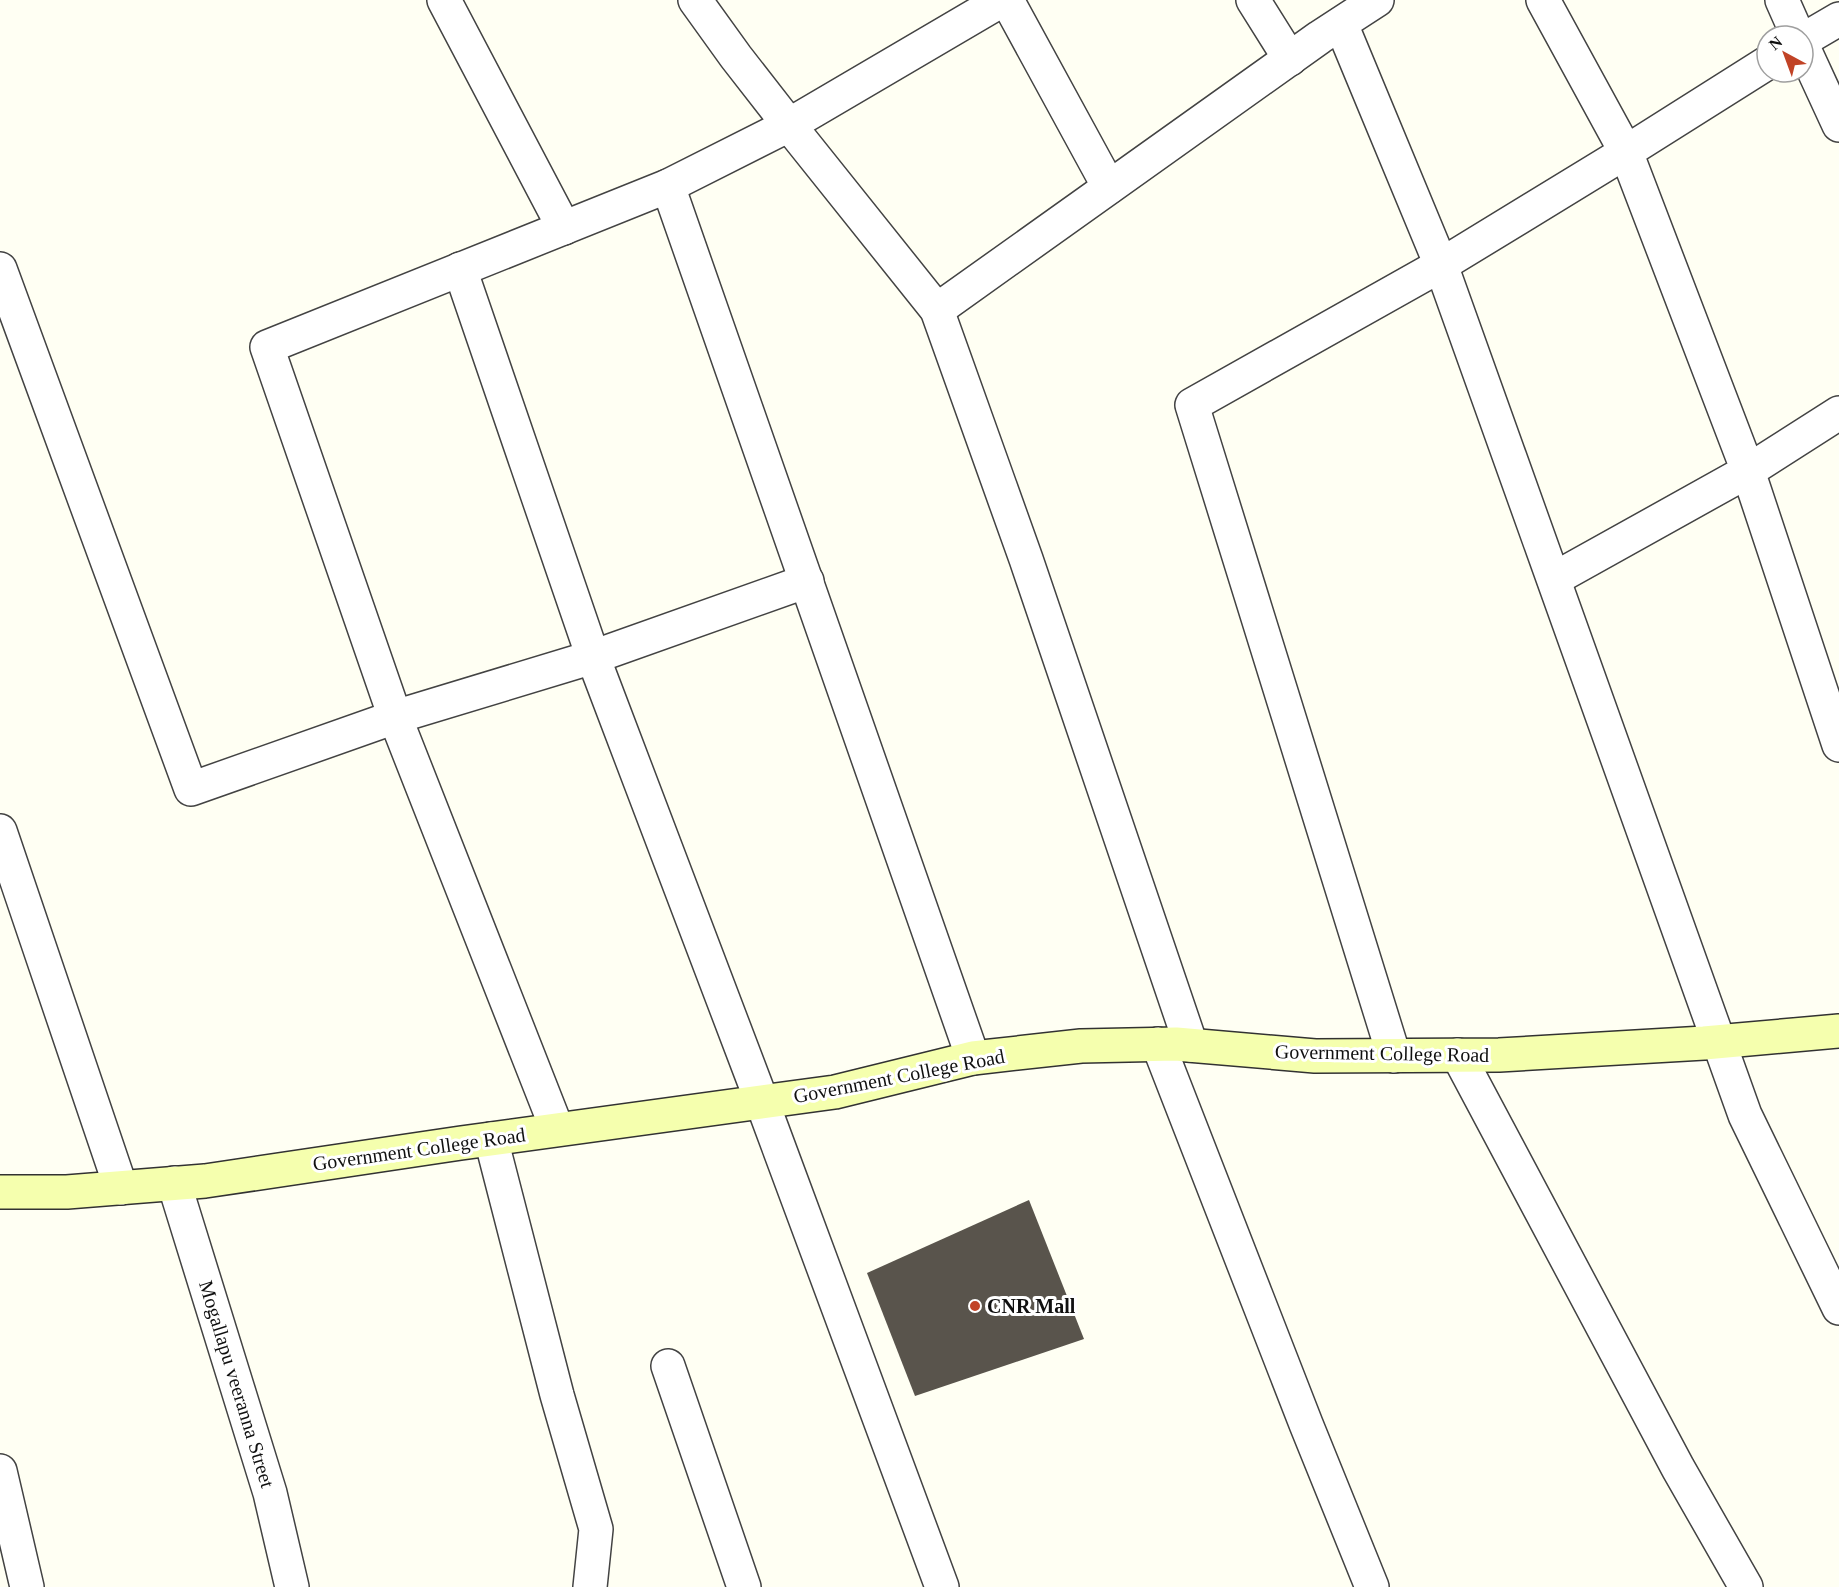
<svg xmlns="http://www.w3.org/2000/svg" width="1839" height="1587" font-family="'Times New Roman',serif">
<rect width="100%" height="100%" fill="#fffff3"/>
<path fill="#59544c" d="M1029,1200l55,139 -169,57 -48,-123z"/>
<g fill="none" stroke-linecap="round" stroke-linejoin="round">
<g stroke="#434343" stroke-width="36">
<g id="street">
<path d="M444,0l120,228"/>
<path d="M695,0l41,57 53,68 148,185 89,249 165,486"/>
<path d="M1007,0l102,187"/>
<path d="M1253,0l37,59"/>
<path d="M1543,0l83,152 122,319 -194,108"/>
<path d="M1782,0l16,36"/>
<path d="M1341,24l100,241 304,850 94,193"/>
<path d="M1803,40l36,-21"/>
<path d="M1803,47l36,78"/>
<path d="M668,186l305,872"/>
<path d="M0,269l191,520 204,-72 198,-60 214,-76"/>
<path d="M460,269l133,388 169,445 180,485"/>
<path d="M937,310l383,-273 57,-37"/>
<path d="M1839,413l-91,58 91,274"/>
<path d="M0,831l121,357"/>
<path d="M1158,1044l148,380 66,163"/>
<path d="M1458,1055l220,413 68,119"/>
<path d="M1394,1056l-202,-651 249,-140 185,-113 141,-89"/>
<path d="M557,1129l-162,-412 -128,-370 401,-161 121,-61 213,-125"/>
<path d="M491,1139l66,256 39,134 -6,58"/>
<path d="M174,1183l96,310 22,94"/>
<path d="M668,1366l76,221"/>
<path d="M0,1471l27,116"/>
</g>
</g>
<g stroke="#323232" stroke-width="36">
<path id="secondary" d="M0,1192h67l138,-11 256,-38 374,-51 138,-34 108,-12 95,-2 139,12 184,-1 205,-12 135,-12"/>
</g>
<use href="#street" stroke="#fff" stroke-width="33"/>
<use href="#secondary" stroke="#f5ffae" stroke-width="33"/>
</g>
<circle fill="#c14326" stroke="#fff" stroke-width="2" cx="975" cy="1306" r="6"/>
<g text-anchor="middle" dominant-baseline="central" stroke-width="6" stroke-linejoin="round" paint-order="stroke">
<g font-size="20" fill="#101010" stroke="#fff">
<text transform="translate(1382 1053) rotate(1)">Government College Road</text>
<text transform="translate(899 1076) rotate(-11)">Government College Road</text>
<text transform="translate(419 1149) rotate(-8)">Government College Road</text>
<text transform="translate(237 1384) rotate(73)">Mogallapu veeranna Street</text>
</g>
<g font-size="20" font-weight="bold" fill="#101010" stroke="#fff" text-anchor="start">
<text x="987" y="1306">CNR Mall</text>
</g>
</g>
<g transform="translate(1785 54) rotate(319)"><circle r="28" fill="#ffffff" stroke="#9f9f9f" stroke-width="1.5"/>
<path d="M0-4.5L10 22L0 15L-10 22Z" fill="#c14326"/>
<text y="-9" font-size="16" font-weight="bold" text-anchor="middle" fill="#101010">N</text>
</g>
</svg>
